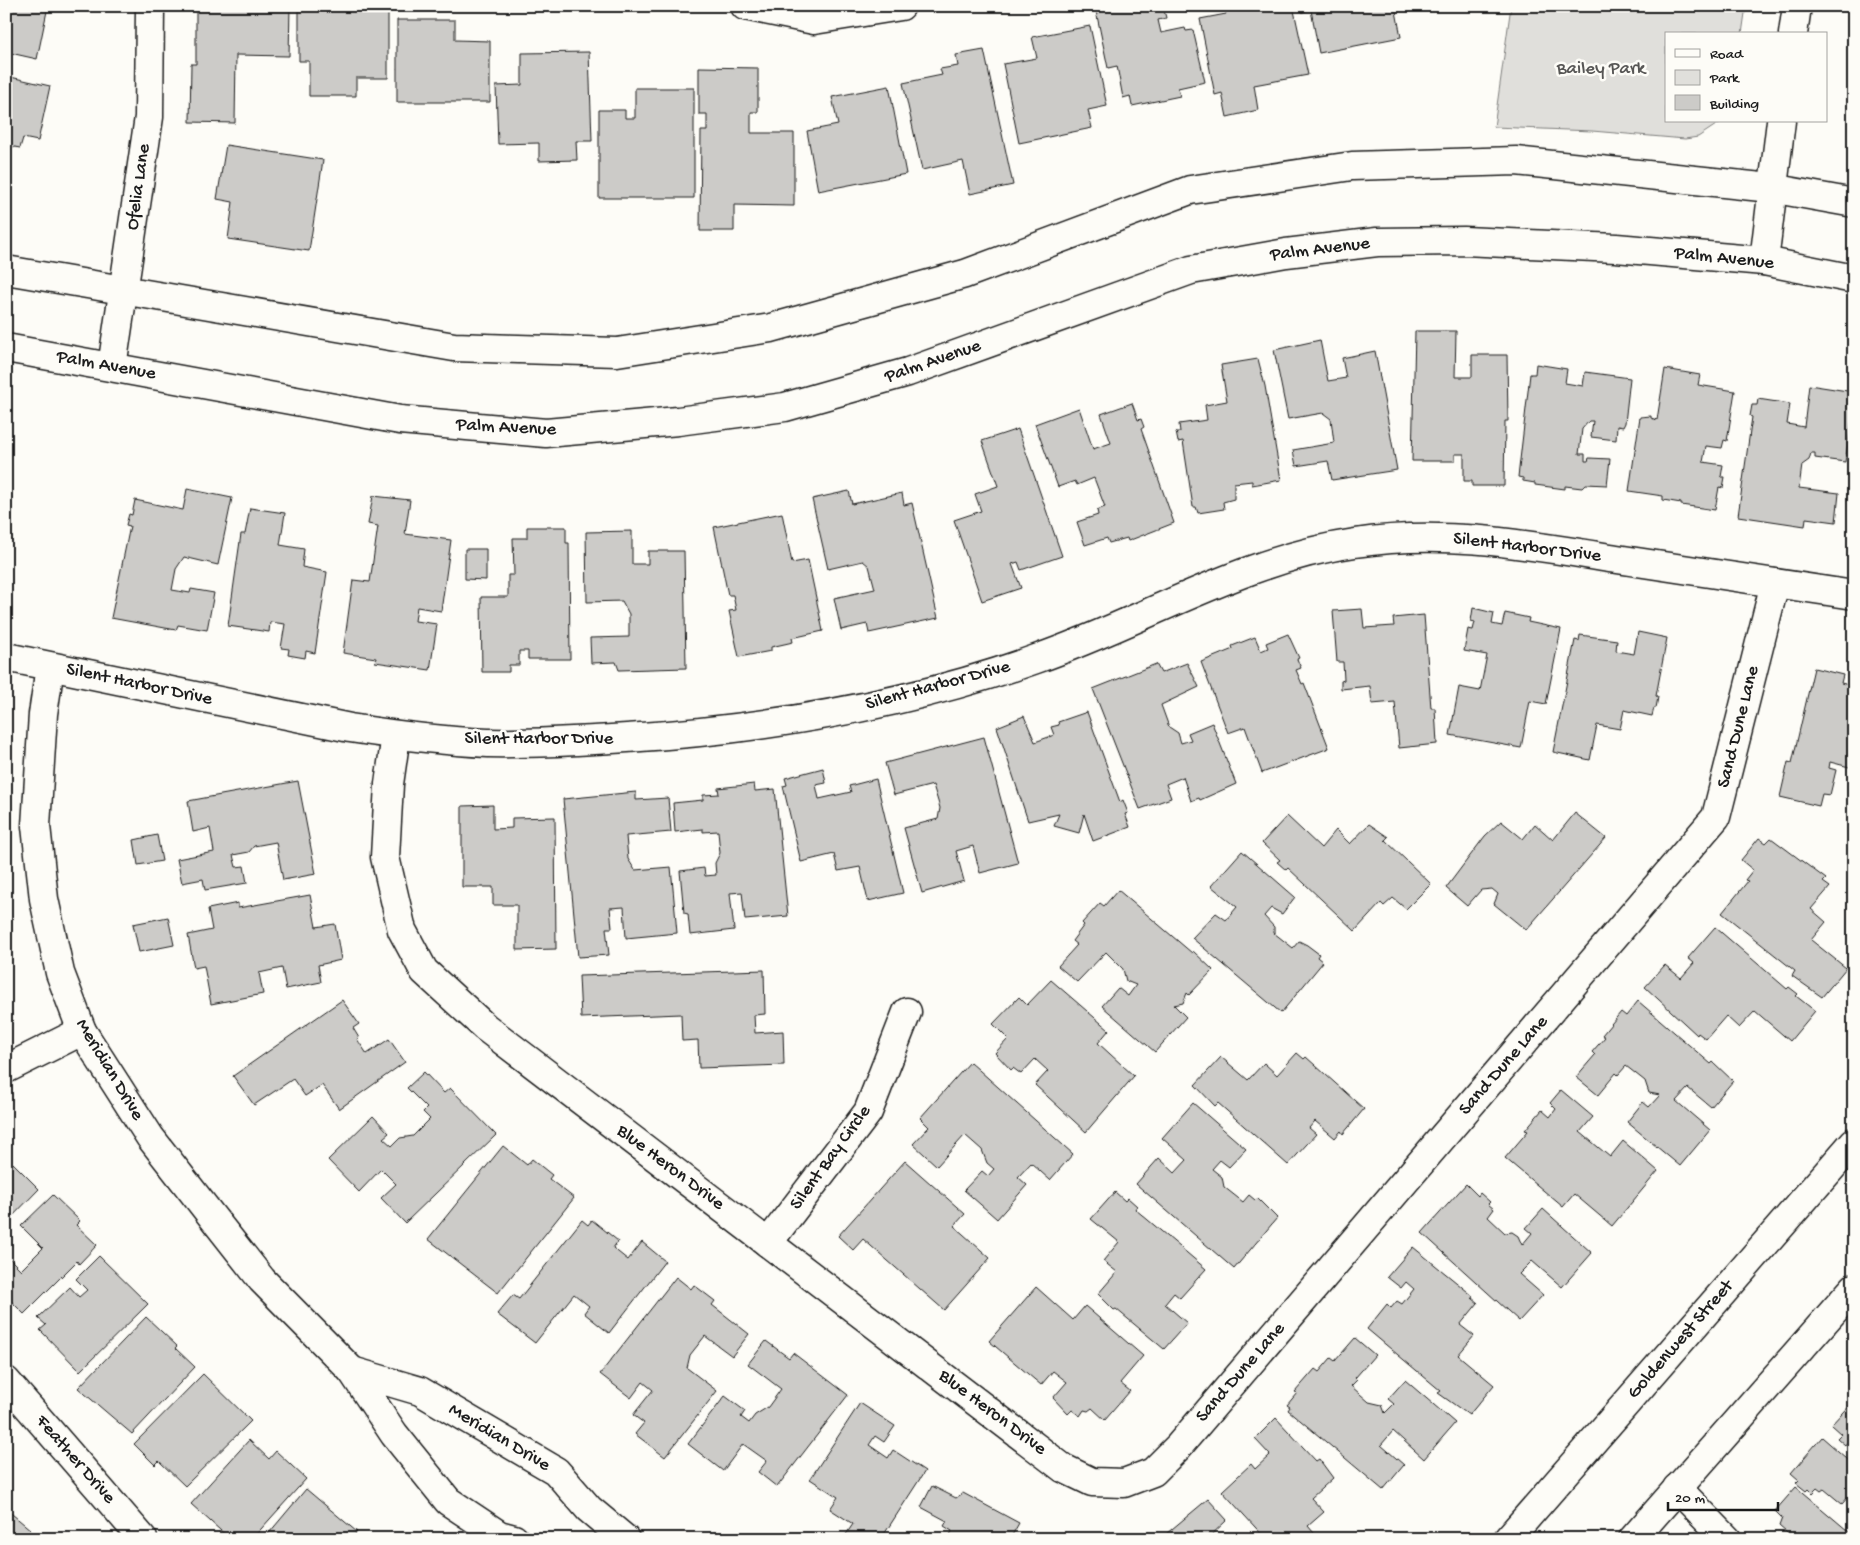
<svg xmlns="http://www.w3.org/2000/svg" width="1860" height="1545" font-family="'Gochi Hand',sans-serif">
<rect width="100%" height="100%" fill="#fdfcf7"/>
<filter id="ink" filterUnits="userSpaceOnUse"><feTurbulence type="fractalNoise" baseFrequency=".02" numOctaves="2"/><feDisplacementMap in="SourceGraphic" scale="10" xChannelSelector="R" yChannelSelector="G"/><feConvolveMatrix kernelMatrix="1 2 1 2 8 2 1 2 1" color-interpolation-filters="sRGB"/></filter>
<g filter="url(#ink)">
<path fill="#e0dfdb" stroke="#7e7e7c" d="M1511,6h235l-4,28h-76v87h56l-24,16 -13,2 -93,-8 -98,-4z"/>
<g fill="#cccbc8" stroke="#1c1c1c">
<path d="M6,6h42l-11,53 -31,-7z"/>
<path d="M196,6h94l-1,50 -53,-1 -1,68 -45,-1 1,-58h5z"/>
<path d="M299,6h89v72h-32v18h-47v-35h-10z"/>
<path d="M1116,6h47l3,12 -8,2 3,13 24,-5 1,3 7,-1 12,52 -27,6 2,8 -48,10 -2,-10 -7,2 -6,-32 -9,2 -12,-57z"/>
<path d="M1224,6h69l15,69 -54,10 4,25 -31,7 -5,-24 -7,2 -15,-76 26,-5z"/>
<path d="M1301,6h94l6,31 -82,16 -8,-43 -9,2z"/>
<path d="M397,20h58v20l35,1v61h-93z"/>
<path d="M1090,26l17,80 -19,4 4,18 -73,15 -16,-79 34,-6 -5,-21z"/>
<path d="M984,50l29,135 -43,9 -7,-33 -41,9 -19,-87 39,-8 -2,-6 18,-3 -2,-11z"/>
<path d="M589,52l3,89h-16l1,19 -38,1v-18l-41,1 -2,-58 26,-1v-32z"/>
<path d="M699,67l59,1v44h-7v21h43v73l-60,-1v26h-34l1,-100h6v-17h-8z"/>
<path d="M6,76l44,10 -12,55 -15,-3 -3,10 -11,-2 -3,13z"/>
<path d="M889,86l17,88 -88,17 -11,-60 31,-6 -6,-28z"/>
<path d="M635,88h59v110h-95v-88h26v8h10z"/>
<path d="M226,145l97,15 -14,91 -81,-12 5,-37 -16,-3z"/>
<path d="M1415,331h41l-1,46h17v-22h35l1,66h-3l-1,65h-32v-5h-8v-27h-9v7h-43z"/>
<path d="M1320,340l8,41 18,-3 -4,-20 33,-7 22,119 -65,10 -4,-19 -32,5 -3,-16 41,-7 -3,-24 -8,-6 -35,6 -14,-69z"/>
<path d="M1258,359l7,27 16,94 -29,5v-4l-18,2v16l-11,3 1,7 -26,4 -2,-6h-3l-10,-66 -5,1 -2,-10h4l-1,-8 28,-4 -2,-15 22,-4 -6,-36z"/>
<path d="M1536,364l31,5 -2,14 18,3 2,-14 45,6 -5,45 -2,4 -6,-1 -1,14 -25,-3 2,-16h-4l-7,8 -3,25h6v7h3l1,-3 21,1 -3,26 -21,-1 -4,4 -17,-2v3l-30,-4v-2l-12,-2v-3l-5,-1 12,-103h5z"/>
<path d="M1665,369l35,6 -2,10 37,6 -8,50 -3,-1 -2,8 -16,-2 -3,16 20,3 -2,12h4l-2,11 -4,-1 -4,23 -34,-5v-2l-18,-3v-4l-34,-5 11,-74 11,-1v2l6,2z"/>
<path d="M1809,385l45,7v14l-9,56 -30,-4v-5h-4l-2,7 -7,5 -3,23 40,5 -3,29 -30,-4 -1,8 -67,-10 14,-99 -2,-1 2,-11h5l1,-6 32,5 -3,20 17,3z"/>
<path d="M1132,403l6,17 3,-1 3,8 -3,2 33,94 -46,18 -1,-3 -18,5 -2,-5 -22,7 -8,-23 21,-7 -1,-5 8,-3 -11,-29 -17,7 -2,-4 -17,6 -23,-63 44,-16 14,41 18,-6 -10,-29z"/>
<path d="M1018,429l44,127 -41,14 -3,-8 -6,2 9,24 -39,13 -28,-81 27,-9 -6,-17 23,-8 -16,-45z"/>
<path d="M187,489l45,9 -14,67 -34,-8 -8,12 -4,21 18,3 1,-4 23,4 -7,37 -29,-5 -2,5 -65,-12 19,-92 -4,-1 3,-11 3,1 3,-15 48,10z"/>
<path d="M849,491l3,13 50,-11 2,12 8,-2 26,115 -69,15 -2,-9 -26,6 -7,-32 41,-9 -6,-23 -6,-5 -35,8 -16,-70z"/>
<path d="M373,496l37,4 -5,34 46,6 -10,71 -24,-4 -2,14 22,3 -7,46 -55,-8 1,-4 -33,-5 10,-73 17,2 8,-56 -10,-2z"/>
<path d="M250,508l35,5 -5,32 24,4 -2,18 25,5 -12,81 -9,-2 -1,7 -17,-3 1,-6 -8,-1 4,-24 -15,-2 -1,10 -41,-6 13,-92h4z"/>
<path d="M782,513l10,50 16,-3 15,71 -31,7 1,4 -22,5v4l-32,6 -10,-46 7,-1 -3,-15h-5l-14,-68z"/>
<path d="M527,527h39v16h3l1,116h-42v-8h-9v14h-10v7h-27l-1,-75h27v-22h6l-1,-37h14z"/>
<path d="M632,531v33h16v-13h36l2,117 -67,2 -3,-8 -25,1 -1,-25 39,-1v-23l-7,-13 -35,1 -1,-70z"/>
<path d="M465,549h21v31l-21,-1z"/>
<path d="M1473,608l21,5 -2,11 10,2 3,-13 24,5 -1,4 33,7 -15,75 -16,-3 -9,47 -71,-13 9,-48 21,4 7,-36 -23,-4 4,-22 5,1 2,-8 -4,-1z"/>
<path d="M1362,609l2,19 30,-2 -1,-8 31,-3 7,93h4l2,36 -38,4 -4,-46 -23,2 -2,-18 -29,3v-8l3,-1 -1,-18h-6l-4,-51z"/>
<path d="M1638,632l29,6 -11,58 2,1 -2,11h-2l-2,8 -28,-6 -4,19 -23,-4 -7,35 -37,-8 22,-112 4,1 1,-6 37,5 -1,11 18,3z"/>
<path d="M1288,634l11,24 -2,1 4,9 -5,2 6,14 2,-1 25,65 -67,25 -17,-46 -17,6 -27,-71 32,-13 -1,-3 23,-9 6,14 7,-3 -2,-5z"/>
<path d="M1187,663l12,24 -38,18 8,22 9,6 3,10 10,-3 -3,-7 24,-10 24,61 -36,16 -1,-2 -8,3 -8,-24 -17,7 5,14 -31,11 -47,-120 63,-25 5,9z"/>
<path d="M1814,668l29,7 -2,8 12,3 1,4 -1,78 -23,-6 -1,6 7,2 -6,25 -8,-1 -3,12 -39,-9 8,-35 4,1z"/>
<path d="M1087,712l33,90 3,-2 5,13 -3,1 5,13 -37,14 -9,-27 -5,19 -25,-7 5,-12 -31,7 -31,-94 27,-11 11,26 19,-7 -3,-8 8,-2 -1,-3z"/>
<path d="M984,737l34,126 -38,10 -7,-27 -17,5 8,30 -42,12 -18,-65 34,-9 2,-11 -7,-23 -39,10 -9,-32z"/>
<path d="M823,768l3,15 -10,2 3,14 32,-7 -2,-6 27,-7 27,114 -35,8 -8,-34 -22,4 -4,-17 -33,8 -18,-76 4,-1 -2,-7z"/>
<path d="M298,781l18,93 -33,6 -7,-38 -22,4 -5,6 -16,3 3,12 8,-1 3,17 -42,7 -2,-11 -21,4 -5,-24 37,-7 -4,-24 -17,4 -5,-31z"/>
<path d="M754,784l1,7 20,-2 13,127 -43,4 -3,-28 -12,1 4,37 -44,5 -2,-21 -4,-1 -4,-42 24,-3 1,8 11,-1 -1,-12 5,-10 -2,-22 -15,1v-3l-28,3 -2,-29 30,-3v-5l16,-1 -1,-6z"/>
<path d="M636,792v8l32,-2 3,34 -45,4 2,23 7,11 36,-3 6,66 -51,5 -2,-31 -14,1 2,20h-6l3,27 -31,2 -15,-158z"/>
<path d="M493,805v24l19,-1v-10l43,-1 1,132 -39,1v-45h-24v-18h-31v-81z"/>
<path d="M1575,813l31,25 -80,92 -32,-26 4,-10 -6,-5 -11,1 -14,16 -21,-18 39,-52 16,-15 22,18 12,-15 18,16z"/>
<path d="M1287,816l34,32 15,-18 14,14 19,-20 19,13 -3,3 46,44 -25,25 -13,-11 -9,8 -3,-3 -26,28 -67,-63 -2,2 -9,-8 3,-2 -18,-17z"/>
<path d="M157,835l5,26 -24,4 -4,-25z"/>
<path d="M1759,838l7,5 5,-5 55,41 -3,3 7,5 -19,22 15,13 -15,18 35,28 -24,29 -30,-21 3,-5 -73,-58 26,-32 -3,-1 8,-10 -12,-10z"/>
<path d="M1242,851l53,46 -13,17 -11,-6 -7,8 10,11v6l19,15 6,-7 8,4 12,9 -2,3 6,5 -42,51 -89,-75 24,-25 10,7 11,-13 -26,-21z"/>
<path d="M1118,890l74,63 1,-2 20,19 -24,25 -2,-2 -4,10 -9,2 12,12 -31,35 -53,-46 16,-18 10,8 8,-11 -10,-4 -3,-12 -17,-17 -29,30 -19,-16 19,-21 -5,-4 12,-16 -2,-2 18,-20 4,3z"/>
<path d="M310,895l6,32 19,-3 6,36 -23,5 3,17 -35,7 -4,-21 -23,5 4,21 -52,10 -7,-38 -10,2 -6,-33 24,-5 -4,-21 30,-6v5z"/>
<path d="M168,917l6,28 -35,7 -6,-28z"/>
<path d="M1715,927l72,62 2,-2 9,7 -2,2 19,15 -25,30 -35,-30 -16,17 -13,-12 -20,23 -8,-6 -1,2 -52,-48 20,-22 16,13 13,-15 -6,-5z"/>
<path d="M764,970l1,44 -11,1 1,18 28,-2 1,34 -85,3 -1,-28 -16,1 -1,-27 -100,4 -2,-42z"/>
<path d="M1051,980l58,50 -11,13 36,33 -48,56 -51,-47 13,-14 -13,-12 -14,15 -8,-6 -2,2 -16,-17 13,-14 -15,-15 26,-27 8,8z"/>
<path d="M342,1000l17,24 -6,4 6,10 -2,1 10,15 22,-15 16,23 -66,47 -17,-24 -17,11 -12,-17 -39,26 -21,-29z"/>
<path d="M1638,1001l73,63 2,-2 20,19 -22,26 -23,-19 -12,13 34,29 -30,36 -53,-44 16,-20 6,5 11,-12 -11,-2 -4,-12 -19,-15 -8,9 -2,-2 -18,22 -22,-18 19,-22 -3,-3 13,-15 -3,-2 19,-23 5,4z"/>
<path d="M1297,1053l7,6 2,-2 58,52 -21,25 -2,-3 -6,7 -20,-17 -6,7 7,6 -28,31 -70,-62 -3,3 -20,-21 26,-28 27,23 16,-17 13,12z"/>
<path d="M970,1062l103,92 -23,26 -19,-17 -13,14 9,8 -30,34 -33,-29 18,-19 6,5 6,-7 -7,-6 -5,-13 -17,-15 -28,31 -24,-22 16,-17 -9,-9z"/>
<path d="M424,1072l20,21 6,-5 46,47 -91,88 -24,-25 15,-14 -15,-15 -22,23 -31,-32 45,-44 16,17 -6,5 9,8 8,-8 13,-2 17,-17 -7,-7 4,-4 -20,-20z"/>
<path d="M1561,1090l32,27 -13,15 30,25 13,-16 35,30 -46,55 -38,-32 -11,13 -58,-49 23,-27 -3,-1 17,-20 8,7 6,-8 -6,-6z"/>
<path d="M1193,1103l53,46 -17,18 -9,-7 -8,9 10,8 2,10 19,15 6,-7 6,5 2,-2 20,20 -43,51 -98,-85 23,-26 16,15 12,-13 -25,-22z"/>
<path d="M503,1146l24,19 5,-6 20,16 -3,4 25,19 -76,95 -70,-54z"/>
<path d="M905,1161l60,53 -11,12 36,32 -46,52 -81,-71 -10,11 -15,-14z"/>
<path d="M6,1162l5,4 2,-3 26,26 -33,34z"/>
<path d="M1466,1184l12,12 2,-3 10,9 -2,2 6,5 -6,8 17,16 7,-1 6,4 4,9 10,-12 -6,-5 17,-19 49,44 -30,34 -30,-26 -13,13 24,21 -24,26 -97,-88z"/>
<path d="M1115,1192l10,9 3,-3 9,8 -2,3 71,60 -26,29 -6,-5 -9,11 22,19 -23,26 -48,-40 -2,1 -16,-16 19,-22 -14,-11 16,-19 -28,-23z"/>
<path d="M53,1195l27,26 -4,4 21,20 -18,19 -2,-3 -53,53 -18,-18v-41l15,15 22,-22 -22,-22z"/>
<path d="M582,1220l6,5 4,-5 26,21 -5,7 15,12 14,-18 23,19 -56,72 -25,-20 5,-7 -15,-12 -39,49 -38,-29 16,-19 6,4z"/>
<path d="M1413,1247l60,49 -1,2 6,5 -18,22 14,11 -16,19 36,30 -25,30 -31,-22 3,-2 -74,-62 20,-25 4,4 6,-7 5,3 12,-15 -8,-7 -5,6 -14,-11z"/>
<path d="M99,1256l49,48 -68,67 -40,-41 6,-5 -8,-7 32,-31 9,10 8,-7 -11,-11z"/>
<path d="M676,1277l15,12 3,-4 21,16 -3,4 37,29 -17,22 -27,-20 -15,19 -3,13 30,23 -52,66 -30,-23 9,-11 -11,-8 20,-25 -10,-8 -12,16 -31,-24z"/>
<path d="M1036,1287l37,33 12,-14 58,50 -23,27 10,8 -25,29 -13,-12 -4,3 -4,-1 -4,6 -8,-6 -4,4 -15,-16 14,-16 -14,-11 -12,14 -52,-44z"/>
<path d="M146,1317l31,29 -2,2 20,19 -63,67 -54,-46z"/>
<path d="M1355,1338l20,17 -20,23 2,2 -6,6 18,16 13,3 3,8 9,-9 -6,-5 17,-19 50,43 -31,36 -31,-28 -12,14 23,20 -21,25 -95,-80 2,-3 -3,-2 10,-12 -2,-1 20,-23 4,3 12,-14 4,3z"/>
<path d="M766,1341l23,17 4,-5 55,42 -71,92 -19,-15 9,-11 -24,-17 -20,27 -35,-27 37,-48 20,15 -4,6 8,6 6,-8 13,-8 13,-18 -33,-25z"/>
<path d="M203,1374l48,47 -66,65 -26,-25 -4,4 -21,-21z"/>
<path d="M1854,1400v44l-5,-4 -4,5 -8,-7 4,-4 -10,-9z"/>
<path d="M860,1403l35,23 -11,16 -9,-6 -6,9 19,13 5,-8 32,21 -44,68h-38l10,-15 -23,-15 8,-12 -28,-18z"/>
<path d="M1276,1418l40,43 3,-2 14,19 -22,20 13,14 -16,14 11,13h-53l-44,-48 29,-27 4,5 15,-14 -15,-16z"/>
<path d="M1822,1437l32,28v33l-4,-3 -8,9 -18,-15 -3,2 -4,-3 -5,5 -4,-4 -2,2 -10,-8 3,-3 -8,-7z"/>
<path d="M249,1440l20,19 7,-8 30,28 -54,60h-22l-39,-35z"/>
<path d="M932,1486l24,12 7,-5 56,30 -9,16h-62l4,-8 -8,-5 3,-5 -26,-14z"/>
<path d="M1796,1487l58,49v3h-60l-15,-13 3,-8 -7,-7z"/>
<path d="M306,1489l51,43 -6,7h-87z"/>
<path d="M1208,1499l19,21 -20,19h-47z"/>
<path d="M6,1509l25,21 -8,9h-17z"/>
</g>
<g fill="none" stroke-linecap="round" stroke-linejoin="round">
<g stroke="#1c1c1c" stroke-width="31">
<g id="street">
<path d="M745,6l69,14 87,-14"/>
<path d="M1793,34l4,-28"/>
<path d="M1764,261l17,-140"/>
<path d="M112,367l37,-250 1,-111"/>
<path d="M6,657l344,71c45,7 92,13 138,15 46,1 93,-2 139,-5 139,-9 278,-32 409,-79 107,-37 206,-100 319,-116 90,-14 173,2 262,16 79,12 158,24 237,36"/>
<path d="M50,667l-7,47 -7,112 8,73 16,74 22,58 68,106 60,77 52,66 90,91 42,63 54,67 51,34 15,4"/>
<path d="M396,735l-7,49 -4,73 17,73 22,41 61,56 578,441 29,14 32,1 29,-11 25,-25 538,-630 59,-234"/>
<path d="M6,1069l76,-38"/>
<path d="M768,1243l100,-131 39,-100"/>
<path d="M352,1371l68,20 136,80 33,38 36,30"/>
<path d="M6,1381l137,158"/>
<path d="M1677,1488l50,51"/>
</g>
</g>
<g stroke="#1c1c1c" stroke-width="31">
<g id="secondary">
<path d="M6,270l448,77 163,5 154,-24 194,-54 225,-84 162,-24 164,-5 255,27 83,15"/>
<path d="M6,348l394,72 146,13 132,-12 107,-14 123,-35 283,-102 95,-17 91,-11 87,-1 152,7 148,13 90,18"/>
<path d="M1508,1539l346,-397"/>
<path d="M1633,1539l221,-251"/>
</g>
</g>
<use href="#street" stroke="#fdfcf7" stroke-width="28"/>
<use href="#secondary" stroke="#fdfcf7" stroke-width="28"/>
</g>
</g>
<g text-anchor="middle" dominant-baseline="central" stroke-width="5" stroke-linejoin="round" paint-order="stroke">
<g font-size="19" fill="#575655" stroke="#fdfcf7">
<text x="1601" y="69">Bailey Park</text>
</g>
<g font-size="19" fill="#1c1c1c" stroke="#fdfcf7">
<text transform="translate(139 187) rotate(-82)">Ofelia Lane</text>
<text transform="translate(1320 250) rotate(-7)">Palm Avenue</text>
<text transform="translate(1724 259) rotate(6)">Palm Avenue</text>
<text transform="translate(933 362) rotate(-19)">Palm Avenue</text>
<text transform="translate(106 366) rotate(10)">Palm Avenue</text>
<text transform="translate(506 428) rotate(3)">Palm Avenue</text>
<text transform="translate(1527 548) rotate(7)">Silent Harbor Drive</text>
<text transform="translate(139 685) rotate(12)">Silent Harbor Drive</text>
<text transform="translate(938 686) rotate(-15)">Silent Harbor Drive</text>
<text transform="translate(1739 727) rotate(-76)">Sand Dune Lane</text>
<text x="539" y="739">Silent Harbor Drive</text>
<text transform="translate(1504 1066) rotate(-49)">Sand Dune Lane</text>
<text transform="translate(109 1070) rotate(59)">Meridian Drive</text>
<text transform="translate(831 1158) rotate(-54)">Silent Bay Circle</text>
<text transform="translate(670 1168) rotate(37)">Blue Heron Drive</text>
<text transform="translate(1681 1340) rotate(-49)">Goldenwest Street</text>
<text transform="translate(1241 1373) rotate(-49)">Sand Dune Lane</text>
<text transform="translate(992 1413) rotate(37)">Blue Heron Drive</text>
<text transform="translate(499 1438) rotate(31)">Meridian Drive</text>
<text transform="translate(75 1460) rotate(49)">Feather Drive</text>
</g>
</g>
<rect width="1860" height="1545" fill="none" stroke="#fdfcf7" stroke-width="25"/>
<rect x="12" y="12" width="1835" height="1520" fill="none" stroke="#1c1c1c" stroke-width="2" filter="url(#ink)"/>
<rect x="1665" y="32" width="162" height="90" fill="#fdfcf7" stroke="#a3a29f"/>
<rect x="1675" y="49" width="25" height="8" fill="#fdfcf7" stroke="#a3a29f"/>
<text x="1710" y="58" font-size="15" fill="#1c1c1c">Road</text>
<rect x="1675" y="70" width="25" height="15" fill="#e0dfdb" stroke="#a3a29f"/>
<text x="1710" y="82" font-size="15" fill="#1c1c1c">Park</text>
<rect x="1675" y="95" width="25" height="15" fill="#cccbc8" stroke="#a3a29f"/>
<text x="1710" y="108" font-size="15" fill="#1c1c1c">Building</text>
<path d="M1668 1502v8h110v-8" fill="none" stroke="#1c1c1c" stroke-width="2.5"/>
<text x="1675" y="1502" font-size="15" fill="#1c1c1c" stroke="#fdfcf7" stroke-width="4" paint-order="stroke">20 m</text>
</svg>
